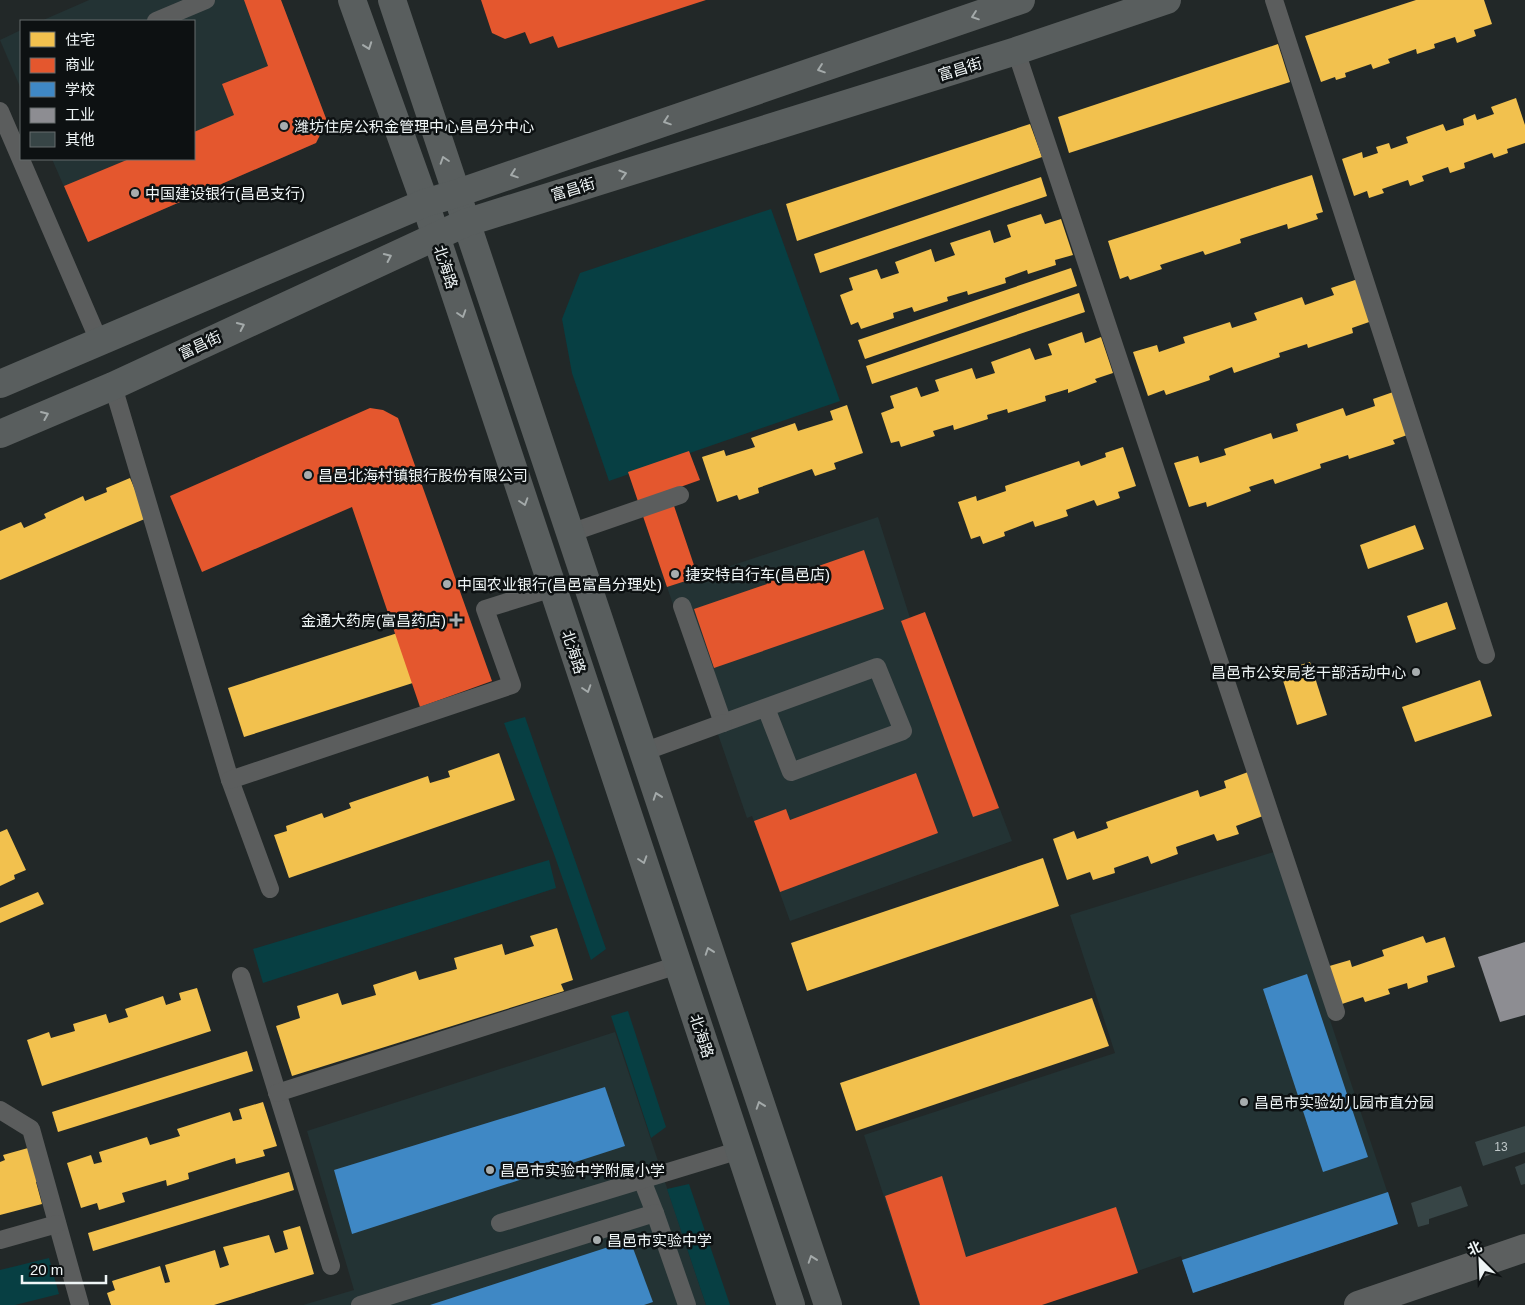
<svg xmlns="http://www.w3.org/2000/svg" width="1525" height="1305" font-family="Helvetica,'Noto Sans SC',sans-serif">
<rect width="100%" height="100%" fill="#222828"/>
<g fill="#233334">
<path d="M89,0h192l46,121 -11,22 -228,99 -36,-83h142v-138h-153z"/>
<path d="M21,30v59l-21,-49z"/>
<path d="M878,517l32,101 15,-6 87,229 -222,80 -38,-105 -5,2 -80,-231z"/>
<path d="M1274,852l124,372 -205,69 -12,-37 -142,49h-120l-55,-170 251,-82 -45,-138z"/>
<path d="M615,1032l91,273h-403l51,-15 -47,-159z"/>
</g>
<g fill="#073f43">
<path d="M771,209l69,192 -231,80 -37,-108 -10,-54 18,-46z"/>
<path d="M525,717l81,232 -15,11 -37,-106 -50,-131z"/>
<path d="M549,860l7,28 -293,95 -10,-34z"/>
<path d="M628,1011l38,116 -15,11 -40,-122z"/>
<path d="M689,1184l41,121h-24l-39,-116z"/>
<path d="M49,1258l10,36 -44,11h-15v-35z"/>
</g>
<g fill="#f2c14e">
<path d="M1416,0h68l8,24 -18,6 2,6 -19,7 -2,-6 -21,7 1,4 -18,6 -1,-5 -28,10 2,4 -17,6 -2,-5 -26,9 1,4 -10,3 -1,-3 -14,5 -16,-46z"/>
<path d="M1278,44l12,38 -221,71 -11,-36z"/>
<path d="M1516,98l9,27v18l-18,6 1,4 -14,5 -2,-5 -28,10 1,5 -15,5 -2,-6 -26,9 2,5 -14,5 -2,-6 -26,9 2,4 -15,5 -2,-7 -13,5 -12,-37 20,-7 1,6 15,-5 -2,-6 13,-4 2,6 17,-6 -2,-6 37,-13 3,7 18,-6 -1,-6 12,-5 2,6 17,-6 -3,-7z"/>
<path d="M1030,124l12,33 -245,84 -11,-37z"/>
<path d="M1312,175l11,37 -7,2 2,5 -30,10 -1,-5 -47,15 1,4 -36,12 -2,-4 -43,14 2,4 -32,11 -2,-4 -8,3 -12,-38z"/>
<path d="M1041,177l6,19 -227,77 -6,-19z"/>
<path d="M1041,214l4,10 16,-5 12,36 -18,5 1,5 -28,9 -1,-4 -22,8 1,5 -38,12 -1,-4 -20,6 1,4 -34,11 -2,-5 -19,6 1,5 -33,11 -3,-7 -7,3 -11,-30 13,-5 -4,-12 28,-9 4,10 18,-6 -4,-11 36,-13 4,13 20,-7 -5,-12 40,-13 4,13 17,-6 -4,-12z"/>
<path d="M1071,268l6,18 -212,73 -7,-19z"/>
<path d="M1358,279l14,42 -20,7 1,5 -45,15 -1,-4 -28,9 1,4 -46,16 -2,-6 -23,9 1,4 -44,15 -2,-5 -16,6 -15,-44 24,-7 2,7 26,-9 -2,-6 47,-15 2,6 25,-8 -3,-7 48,-16 3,8 29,-10 -3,-7z"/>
<path d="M1079,293l6,19 -213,72 -6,-18z"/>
<path d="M1082,332l3,11 16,-6 12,36 -18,6 2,3 -29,11v-4l-23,7 1,5 -38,12 -1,-4 -20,6 1,4 -34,11 -1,-5 -20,6 2,5 -34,11 -2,-6 -8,2 -10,-30 13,-5 -4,-12 27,-9 4,10 18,-6 -4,-11 37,-12 4,11 19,-6 -4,-11 39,-14 5,12 17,-5 -4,-11z"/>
<path d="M1399,390l14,43 -20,7 2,4 -46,15 -1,-4 -28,9 1,4 -46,16 -2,-5 -24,8 2,4 -44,16 -1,-5 -17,5 -15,-44 24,-7 2,7 26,-8 -2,-6 47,-16 2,6 25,-8 -2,-7 47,-16 3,8 29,-10 -2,-7z"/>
<path d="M847,405l16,48 -29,10 2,6 -21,7 -3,-7 -54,19 1,5 -20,7 -2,-5 -20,7 -15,-45 22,-7 2,6 29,-9 -4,-9 44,-15 3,8 35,-11 -3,-9z"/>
<path d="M1123,447l13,39 -18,6 2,6 -23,8 -3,-6 -28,10 2,6 -33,11 -2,-6 -29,11 1,4 -22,8 -3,-8 -9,3 -13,-37 18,-6 1,5 29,-10 -1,-5 74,-25 2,5 25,-9 -1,-4z"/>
<path d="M130,478l17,40 -147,62v-49l21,-9 3,6 22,-10 -2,-4 39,-18 2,5 22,-9 -1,-4z"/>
<path d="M1415,525l9,24 -56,20 -8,-24z"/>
<path d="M1447,602l9,27 -40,14 -9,-27z"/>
<path d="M453,615l16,50 -225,72 -16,-49z"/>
<path d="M1310,662l17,53 -30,10 -17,-54z"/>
<path d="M1480,680l12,36 -77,26 -13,-35z"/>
<path d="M499,753l16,47 -226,78 -15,-43 13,-4 -1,-5 36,-13 2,5 27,-10 -2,-5 79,-27 2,7 20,-6 -2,-6z"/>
<path d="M1248,772l15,44 -27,10 3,8 -22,7 -3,-7 -38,13 2,7 -27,10 -3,-8 -34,12 1,5 -22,7 -3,-8 -23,8 -14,-41 21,-8 3,8 31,-11 -2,-6 92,-32 2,7 26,-9 -2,-7z"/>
<path d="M7,829l19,41 -12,5 1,4 -15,7v-54z"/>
<path d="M1043,858l16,48 -252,85 -16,-48z"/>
<path d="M38,892l6,12 -44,19v-15z"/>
<path d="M557,928l16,52 -12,4 3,7 -272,85 -16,-50 24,-8 -3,-12 41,-13 4,12 34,-10 -3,-10 43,-14 3,9 38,-11 -3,-11 48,-14 3,11 29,-9 -4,-10z"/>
<path d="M1423,936l3,7 19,-6 10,30 -28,9 1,6 -20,7 -1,-6 -19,6 2,5 -25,8 -2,-5 -24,8 -13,-38 24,-7 2,7 32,-11 -2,-6z"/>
<path d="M197,988l14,43 -169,55 -15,-46 22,-8 2,6 24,-7 -2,-7 33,-10 3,9 19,-6 -3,-8 38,-13 3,9 15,-5 -2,-7z"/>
<path d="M1092,998l17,48 -253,85 -16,-48z"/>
<path d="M247,1051l6,20 -195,61 -6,-20z"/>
<path d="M263,1102l14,44 -14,4 2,6 -29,8 -1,-6 -47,15 1,6 -22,7 -1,-6 -44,13 3,9 -26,8 -2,-7 -16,5 -14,-45 24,-8 3,9 8,-2 -3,-10 48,-15 3,8 30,-9 -3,-7 53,-17 3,9 9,-2 -3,-10z"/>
<path d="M28,1148l14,32 -6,2 6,22 -42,11v-53l5,-2 -2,-5z"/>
<path d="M289,1172l5,18 -201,61 -5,-18z"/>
<path d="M300,1226l14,48 -100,31h-103l-4,-12 8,-3 -3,-9 48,-15 5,17 5,-1 -5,-17 50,-15 5,18 9,-3 -6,-18 46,-12 6,18 13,-4 -5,-18z"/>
</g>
<g fill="#e4572e">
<path d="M244,0h37l46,121 -11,22 -228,99 -24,-56 65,-27h65v-27l40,-17 -12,-31 46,-18z"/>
<path d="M481,0h225l-148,48 -5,-12 -23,8 -5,-12 -20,7 -13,-6z"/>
<path d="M370,408l13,2 15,8 94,263 -72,26 -68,-200 -150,65 -32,-76z"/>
<path d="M689,451l11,29 -31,11 29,86 -31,10 -39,-115z"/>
<path d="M864,550l20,59 -170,59 -20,-59 73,-25 -2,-5 26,-9 2,5z"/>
<path d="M925,612l74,196 -26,9 -72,-196z"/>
<path d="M916,773l22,60 -158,59 -26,-71 32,-12 4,11z"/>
<path d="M942,1176l24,81 150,-50 22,66 -96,32h-122l-35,-109z"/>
</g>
<g fill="#3f88c5">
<path d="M1307,974l61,183 -45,15 -60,-183z"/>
<path d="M605,1087l20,59 -273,88 -18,-64z"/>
<path d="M1388,1192l10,32 -205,69 -11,-33z"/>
<path d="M630,1240l23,62 -9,3h-214z"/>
</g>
<path fill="#8d8d92" d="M1525,942v73l-25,7 -22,-65z"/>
<g fill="#374546">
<path d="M1525,1126v26l-42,14 -8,-24z"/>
<path d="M1525,1163v21l-4,1 -6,-18z"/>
<path d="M1461,1186l7,20 -39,13v5l-11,3 -7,-24z"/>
</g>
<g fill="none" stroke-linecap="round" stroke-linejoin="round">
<g stroke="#5b5d5d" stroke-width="18">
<path d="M1274,0l212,655"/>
<path d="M156,21l50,-21"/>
<path d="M1016,51l320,961"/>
<path d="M0,111l99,230"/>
<path d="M113,386l117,394 40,109"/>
<path d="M570,533l110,-38"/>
<path d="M682,606l41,117 154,-56 26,64 -112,41 -25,-64"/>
<path d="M643,752l80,-29"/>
<path d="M230,780l282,-95 -27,-76 68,-21"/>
<path d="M241,976l90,290"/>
<path d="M277,1093l401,-128"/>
<path d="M0,1110l31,19 49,176"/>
<path d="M642,1180l13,33"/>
<path d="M500,1223l240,-73"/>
<path d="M0,1240l57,-16"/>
<path d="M360,1305l295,-92 32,92"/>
</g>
<path stroke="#5c5f5f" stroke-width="28" d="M1358,1305l167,-57"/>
<g stroke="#595e5e" stroke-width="28">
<path d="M352,0l73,203 366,1102"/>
<path d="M392,0l436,1305"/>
<path d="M0,384l425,-181 30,-9 566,-194"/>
<path d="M0,434l113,-48 352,-163 551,-172 151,-51"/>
</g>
</g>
<defs><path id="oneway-chevron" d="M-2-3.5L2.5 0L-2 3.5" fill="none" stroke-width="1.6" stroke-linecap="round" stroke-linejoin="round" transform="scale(1.25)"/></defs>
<g stroke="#a4aaaa">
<use href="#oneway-chevron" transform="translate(975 16) rotate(161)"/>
<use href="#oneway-chevron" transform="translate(368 46) rotate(70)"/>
<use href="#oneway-chevron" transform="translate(821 69) rotate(161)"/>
<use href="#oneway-chevron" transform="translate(667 121) rotate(161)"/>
<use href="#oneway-chevron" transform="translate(444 160) rotate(-108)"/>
<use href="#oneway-chevron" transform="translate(514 174) rotate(161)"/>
<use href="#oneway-chevron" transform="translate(623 174) rotate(-17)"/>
<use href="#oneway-chevron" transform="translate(388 257) rotate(-25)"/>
<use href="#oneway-chevron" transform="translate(462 314) rotate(72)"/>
<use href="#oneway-chevron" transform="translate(241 326) rotate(-25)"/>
<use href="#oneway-chevron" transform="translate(45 415) rotate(-23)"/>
<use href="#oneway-chevron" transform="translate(524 502) rotate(72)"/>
<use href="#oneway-chevron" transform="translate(587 689) rotate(72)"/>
<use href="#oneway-chevron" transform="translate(657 796) rotate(-109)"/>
<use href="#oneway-chevron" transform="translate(643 860) rotate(72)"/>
<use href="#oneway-chevron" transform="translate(709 951) rotate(-109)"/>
<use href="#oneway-chevron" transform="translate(760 1105) rotate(-109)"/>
<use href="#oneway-chevron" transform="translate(812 1259) rotate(-109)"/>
</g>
<g fill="#a7adae" stroke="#0d1112" stroke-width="2">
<circle cx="284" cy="126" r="5"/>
<circle cx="135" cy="193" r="5"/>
<circle cx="308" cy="475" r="5"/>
<circle cx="675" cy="574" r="5"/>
<circle cx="447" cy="584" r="5"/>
<path d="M453.5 612.5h5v5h5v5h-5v5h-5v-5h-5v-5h5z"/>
<circle cx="1416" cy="672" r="5"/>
<circle cx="1244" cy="1102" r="5"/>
<circle cx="490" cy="1170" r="5"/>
<circle cx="597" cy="1240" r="5"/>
</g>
<g text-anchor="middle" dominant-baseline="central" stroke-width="5" stroke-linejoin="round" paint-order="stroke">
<g font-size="12" fill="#c1c9ca">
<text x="1501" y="1147">13</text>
</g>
<g font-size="15" fill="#eff5f6" stroke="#0d1112">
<text transform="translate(960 69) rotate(-17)">富昌街</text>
<text transform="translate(573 189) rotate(-17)">富昌街</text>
<text transform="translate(446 267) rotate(72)">北海路</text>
<text transform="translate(200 345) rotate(-25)">富昌街</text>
<text transform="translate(574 652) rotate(72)">北海路</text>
<text transform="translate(702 1036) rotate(72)">北海路</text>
</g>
<g font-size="15" fill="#eff5f6" stroke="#0d1112" text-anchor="start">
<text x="294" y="126">潍坊住房公积金管理中心昌邑分中心</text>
<text x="145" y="193">中国建设银行(昌邑支行)</text>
<text x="318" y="475">昌邑北海村镇银行股份有限公司</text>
<text x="685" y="574">捷安特自行车(昌邑店)</text>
<text x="457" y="584">中国农业银行(昌邑富昌分理处)</text>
<text x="446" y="620" text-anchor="end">金通大药房(富昌药店)</text>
<text x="1406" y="672" text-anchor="end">昌邑市公安局老干部活动中心</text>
<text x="1254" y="1102">昌邑市实验幼儿园市直分园</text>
<text x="500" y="1170">昌邑市实验中学附属小学</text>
<text x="607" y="1240">昌邑市实验中学</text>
</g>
</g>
<rect x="20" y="20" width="175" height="140" fill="#0d1112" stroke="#676c6d"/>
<rect x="30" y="32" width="25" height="15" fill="#f2c14e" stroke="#676c6d"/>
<text x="65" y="45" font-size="15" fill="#eff5f6">住宅</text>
<rect x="30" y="58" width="25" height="15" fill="#e4572e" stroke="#676c6d"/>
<text x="65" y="70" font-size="15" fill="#eff5f6">商业</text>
<rect x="30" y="82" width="25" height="15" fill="#3f88c5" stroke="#676c6d"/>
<text x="65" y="95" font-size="15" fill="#eff5f6">学校</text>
<rect x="30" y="108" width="25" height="15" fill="#8d8d92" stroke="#676c6d"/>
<text x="65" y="120" font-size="15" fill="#eff5f6">工业</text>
<rect x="30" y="132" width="25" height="15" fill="#374546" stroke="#676c6d"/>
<text x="65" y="145" font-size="15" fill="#eff5f6">其他</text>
<g transform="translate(1480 1260) rotate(336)" stroke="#0d1112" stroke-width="4" paint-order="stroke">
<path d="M0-4L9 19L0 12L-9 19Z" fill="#eff5f6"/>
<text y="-8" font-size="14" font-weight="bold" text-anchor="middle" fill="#eff5f6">北</text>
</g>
<path d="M22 1275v8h84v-8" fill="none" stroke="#eff5f6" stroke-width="2.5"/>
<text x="30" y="1275" font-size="15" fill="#eff5f6" stroke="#0d1112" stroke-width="4" paint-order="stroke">20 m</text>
</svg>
